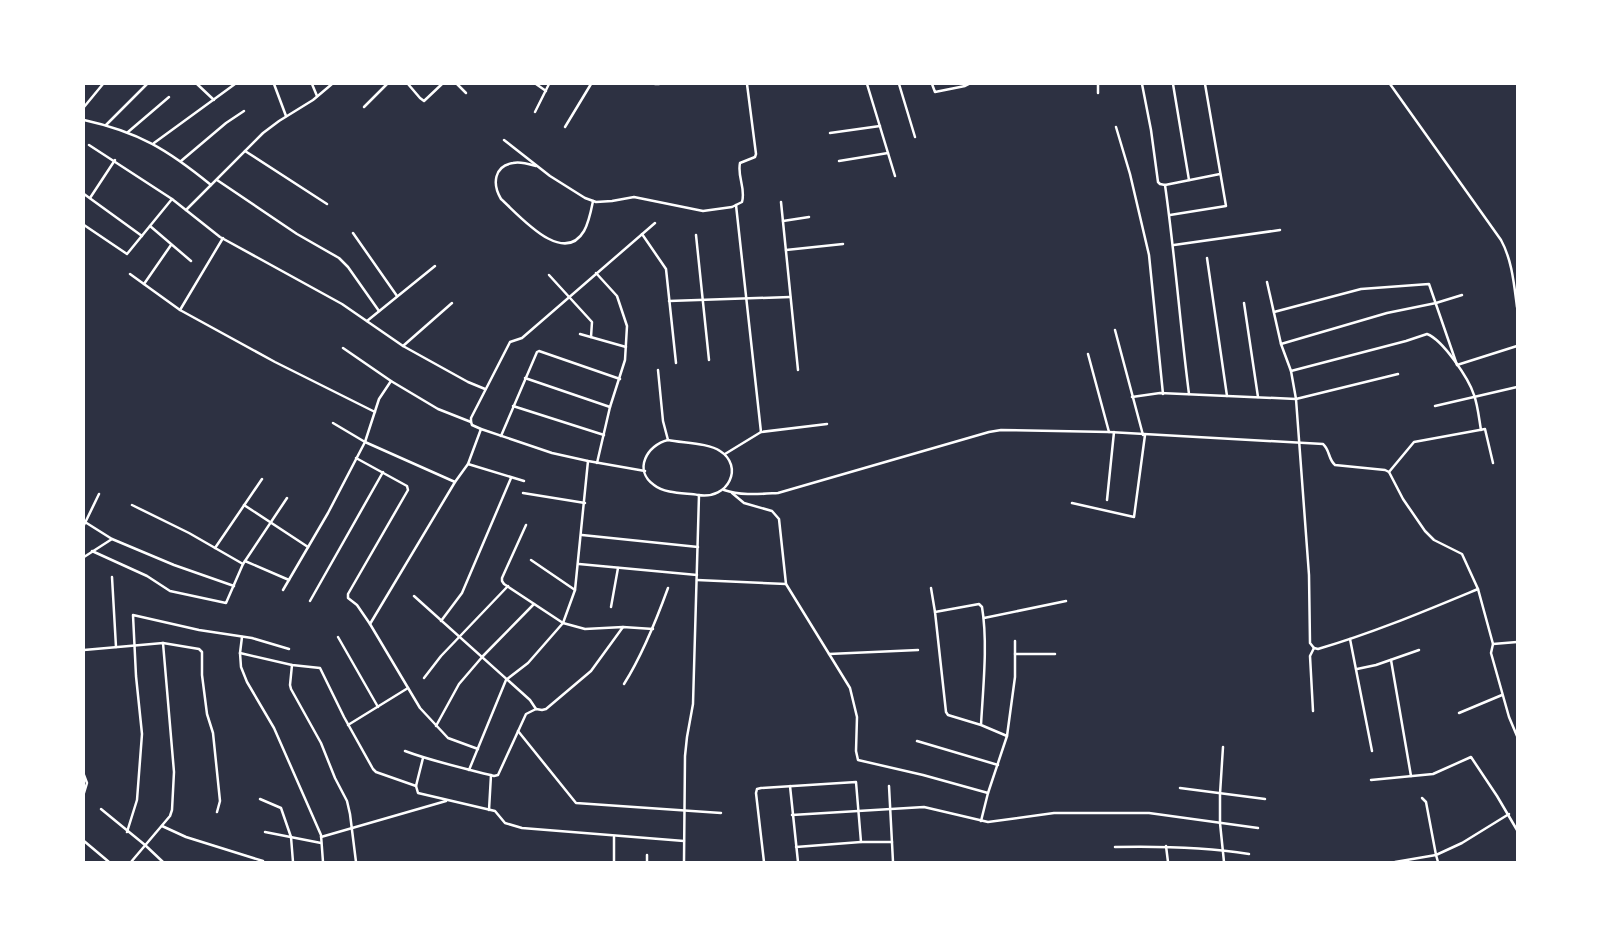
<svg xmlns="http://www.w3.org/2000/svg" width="1601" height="946" font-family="Ubuntu,sans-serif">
<rect width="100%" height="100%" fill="#2d3142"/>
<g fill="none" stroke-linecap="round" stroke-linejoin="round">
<g stroke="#fff" stroke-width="2.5">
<path d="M197,84l17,16"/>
<path d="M274,84l12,32"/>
<path d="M312,84l5,12"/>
<path d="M408,84l12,14 4,3 18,-17"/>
<path d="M457,84l9,9"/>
<path d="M536,84l10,7"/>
<path d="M655,84h4"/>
<path d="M867,84l28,92"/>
<path d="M899,84l16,53"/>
<path d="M932,84l3,8 30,-6 4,-2"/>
<path d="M1098,84v9"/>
<path d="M1142,84l9,46 7,52 2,2 5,1 55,-11"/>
<path d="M1173,84l16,96"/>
<path d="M1390,84l111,156c11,20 13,44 16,67"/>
<path d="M84,107l19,-23"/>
<path d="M364,107l23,-23"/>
<path d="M535,112l14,-28"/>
<path d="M84,120c55,12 84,30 127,65"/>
<path d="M106,125l41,-41"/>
<path d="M565,127l26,-43"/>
<path d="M1116,127l14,47 19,81 14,139"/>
<path d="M128,132l41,-35"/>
<path d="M830,133l50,-7"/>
<path d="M504,140l46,36 35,22 11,4 16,-1 22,-4 69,14 29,-4 10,-5c4,-14 -5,-25 -2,-39l15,-6 1,-3 -9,-70"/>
<path d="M154,143l81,-59"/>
<path d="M89,145l83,54 48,38 122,67 61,42 65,36 17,7"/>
<path d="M245,151l82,53"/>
<path d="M181,161l45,-38 18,-12"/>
<path d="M839,161l49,-8"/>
<path d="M536,166c-7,-2 -16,-5 -23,-3 -19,3 -21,21 -12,36 18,16 62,68 83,32 5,-9 7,-20 9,-30"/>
<path d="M217,180l80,54 42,24 9,9 31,44"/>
<path d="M1165,185c10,70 15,139 24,209"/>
<path d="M84,194l58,42"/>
<path d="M90,198l25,-38"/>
<path d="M781,202l17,168"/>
<path d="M186,210l77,-77 16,-12 34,-21 19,-16"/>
<path d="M1170,215l56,-9 -21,-122"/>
<path d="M783,221l26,-4"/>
<path d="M84,225l43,29 45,-55"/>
<path d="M150,226l41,35"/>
<path d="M353,233l44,63"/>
<path d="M642,234l24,35 10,94"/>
<path d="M696,235l13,125"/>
<path d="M1174,245l106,-15"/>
<path d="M786,250l57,-6"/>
<path d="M1207,258l20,138"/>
<path d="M596,273l21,23 10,30 -2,34 -15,47 -13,56"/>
<path d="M130,274l50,36 95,52 100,50"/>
<path d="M549,275l43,47 -1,15"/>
<path d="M1267,282l14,62 10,27 5,28 13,176 1,68 4,5"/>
<path d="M144,284l27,-39"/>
<path d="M669,301l121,-4"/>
<path d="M1244,303l14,94"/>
<path d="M180,310l43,-72"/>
<path d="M1274,312l87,-23 68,-5 28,81 60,-19"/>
<path d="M367,321l68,-55"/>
<path d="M1115,330l28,105"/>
<path d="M580,334l46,13"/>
<path d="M1281,344l106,-31 49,-10 26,-8"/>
<path d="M403,346l49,-43"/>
<path d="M343,348l48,33 47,28 33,13 1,3 9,4 71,24 36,8 57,10"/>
<path d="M1088,354l21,78"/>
<path d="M658,370l5,51 5,19"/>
<path d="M1291,371l115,-30 21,-7c16,6 42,45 47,61 4,11 5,24 7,35"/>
<path d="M525,378l85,29"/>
<path d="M1132,397l28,-4 136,6 102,-25"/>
<path d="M513,406l91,29"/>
<path d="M1435,406l82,-19"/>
<path d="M471,422v-4l39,-76 12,-4 133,-115"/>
<path d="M333,423l32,19 90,40"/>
<path d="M761,432l66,-8"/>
<path d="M501,436l36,-84 2,-1 81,28"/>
<path d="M668,440c14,3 41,3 52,11 24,15 9,49 -22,44 -13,-2 -33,-1 -44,-10 -21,-15 -7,-40 14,-45z"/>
<path d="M725,454l36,-22 -25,-227"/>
<path d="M356,458l51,28 1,4 -60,104v4l9,7 13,19 50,84 28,30 30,11"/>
<path d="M468,464l56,17"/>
<path d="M1389,472l25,-30 71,-13 8,34"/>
<path d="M724,490c17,6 36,4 54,3l211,-61 12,-2 108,2 214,12c7,6 5,15 12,21l50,5 4,2 14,27 22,32 9,9 28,14 16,35 15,55 -2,9 18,64 8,19"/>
<path d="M523,493l62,10"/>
<path d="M732,493l12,10 28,8 7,8 7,65 64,104 7,29 -1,34 2,9 65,15 65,18"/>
<path d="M1107,500l7,-68"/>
<path d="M1072,503l62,14 11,-82"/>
<path d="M132,505l57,28 54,31"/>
<path d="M244,505l64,42"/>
<path d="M85,522l27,17 62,26 60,21"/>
<path d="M84,525l15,-31"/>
<path d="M526,525l-24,53v3l2,3 59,39 22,6 38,-2 30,2"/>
<path d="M582,535l116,12"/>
<path d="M215,548l47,-69"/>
<path d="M92,551l55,25 23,15 56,12 17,-39 44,-66"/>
<path d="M84,557l28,-18"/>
<path d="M531,560l44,30"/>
<path d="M245,561l44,19"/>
<path d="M579,564l118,11"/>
<path d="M112,577l4,70"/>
<path d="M697,580l89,4"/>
<path d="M931,588l4,24"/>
<path d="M283,590l45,-77 37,-71 14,-43 12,-18"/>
<path d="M414,596l116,104 6,9"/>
<path d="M310,601l73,-129"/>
<path d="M611,607l7,-39"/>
<path d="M984,618l82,-17"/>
<path d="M441,621l21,-28 49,-115"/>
<path d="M370,624l85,-142 13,-18 13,-35"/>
<path d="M242,637l-2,16 1,14 6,15 27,46 47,107 2,27"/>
<path d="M338,637l40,70"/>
<path d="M1350,639l22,112"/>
<path d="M1493,644l24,-2"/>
<path d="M1314,648l4,1c55,-16 107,-38 160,-60"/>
<path d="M84,650l79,-7 36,6 3,3v23l5,39 6,19 7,68 -3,11"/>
<path d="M240,653l52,12 28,3 24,49 29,52 3,3 40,14"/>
<path d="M829,654l89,-4"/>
<path d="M1015,654h40"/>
<path d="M1391,660l20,116"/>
<path d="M292,665l-2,20 1,4 30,54 14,35 12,23 3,13 6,48"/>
<path d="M1357,669l19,-4 43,-15"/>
<path d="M424,678l17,-22 67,-70"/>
<path d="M624,684c19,-30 32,-63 44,-96"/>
<path d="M1313,711l-3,-55 4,-8"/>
<path d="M1459,713l43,-18"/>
<path d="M348,725l60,-37"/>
<path d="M981,725c2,-37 7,-82 1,-118l-3,-3 -44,8 11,100 2,3 33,10 26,11"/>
<path d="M436,726l23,-42 24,-28 51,-52"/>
<path d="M518,731l58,72 145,10"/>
<path d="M917,741l81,24"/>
<path d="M1223,747l-3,47v29l4,39"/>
<path d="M405,751c29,11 59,17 89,25l4,-1 28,-61 10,-5 6,1 4,-1 45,-38 32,-44"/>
<path d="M423,758l-7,28 2,7 77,18 10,12 17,5 162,13"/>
<path d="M469,770l37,-90 22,-17 35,-40 12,-33 13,-129"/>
<path d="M84,775l3,8 -3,10"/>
<path d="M1371,780l62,-6 38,-17 26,39 20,34"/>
<path d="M790,786l8,76"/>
<path d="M889,786l4,76"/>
<path d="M1180,788l85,11"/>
<path d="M260,799l21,9 10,29 2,25"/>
<path d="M101,809l44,36 18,17"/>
<path d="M489,810l2,-35"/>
<path d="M792,815l132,-8 64,15 66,-9h95l109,15"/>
<path d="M981,821l7,-28 19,-57 8,-59v-36"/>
<path d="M162,826l24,11 77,24"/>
<path d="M127,832l10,-32 5,-66 -6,-58 -3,-61 66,15 53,8 37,11"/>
<path d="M265,832l56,11"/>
<path d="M321,837l125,-36"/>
<path d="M84,841l25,21"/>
<path d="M1166,846l2,16"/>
<path d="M796,847l65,-5h31"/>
<path d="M1115,847c45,-1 89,0 134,7"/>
<path d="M131,862l39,-46 2,-6 2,-38 -11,-129"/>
<path d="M614,862v-25"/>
<path d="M647,862v-7"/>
<path d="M684,862l1,-106 2,-19 6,-33 6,-209"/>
<path d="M764,862l-8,-69 1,-4 4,-1 95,-6 5,60"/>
<path d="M1395,862l41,-7 -10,-53 -4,-4"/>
<path d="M1438,862l-2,-7 26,-12 47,-29"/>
</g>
</g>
<rect width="1601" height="946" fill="none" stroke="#ffffff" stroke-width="170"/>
</svg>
